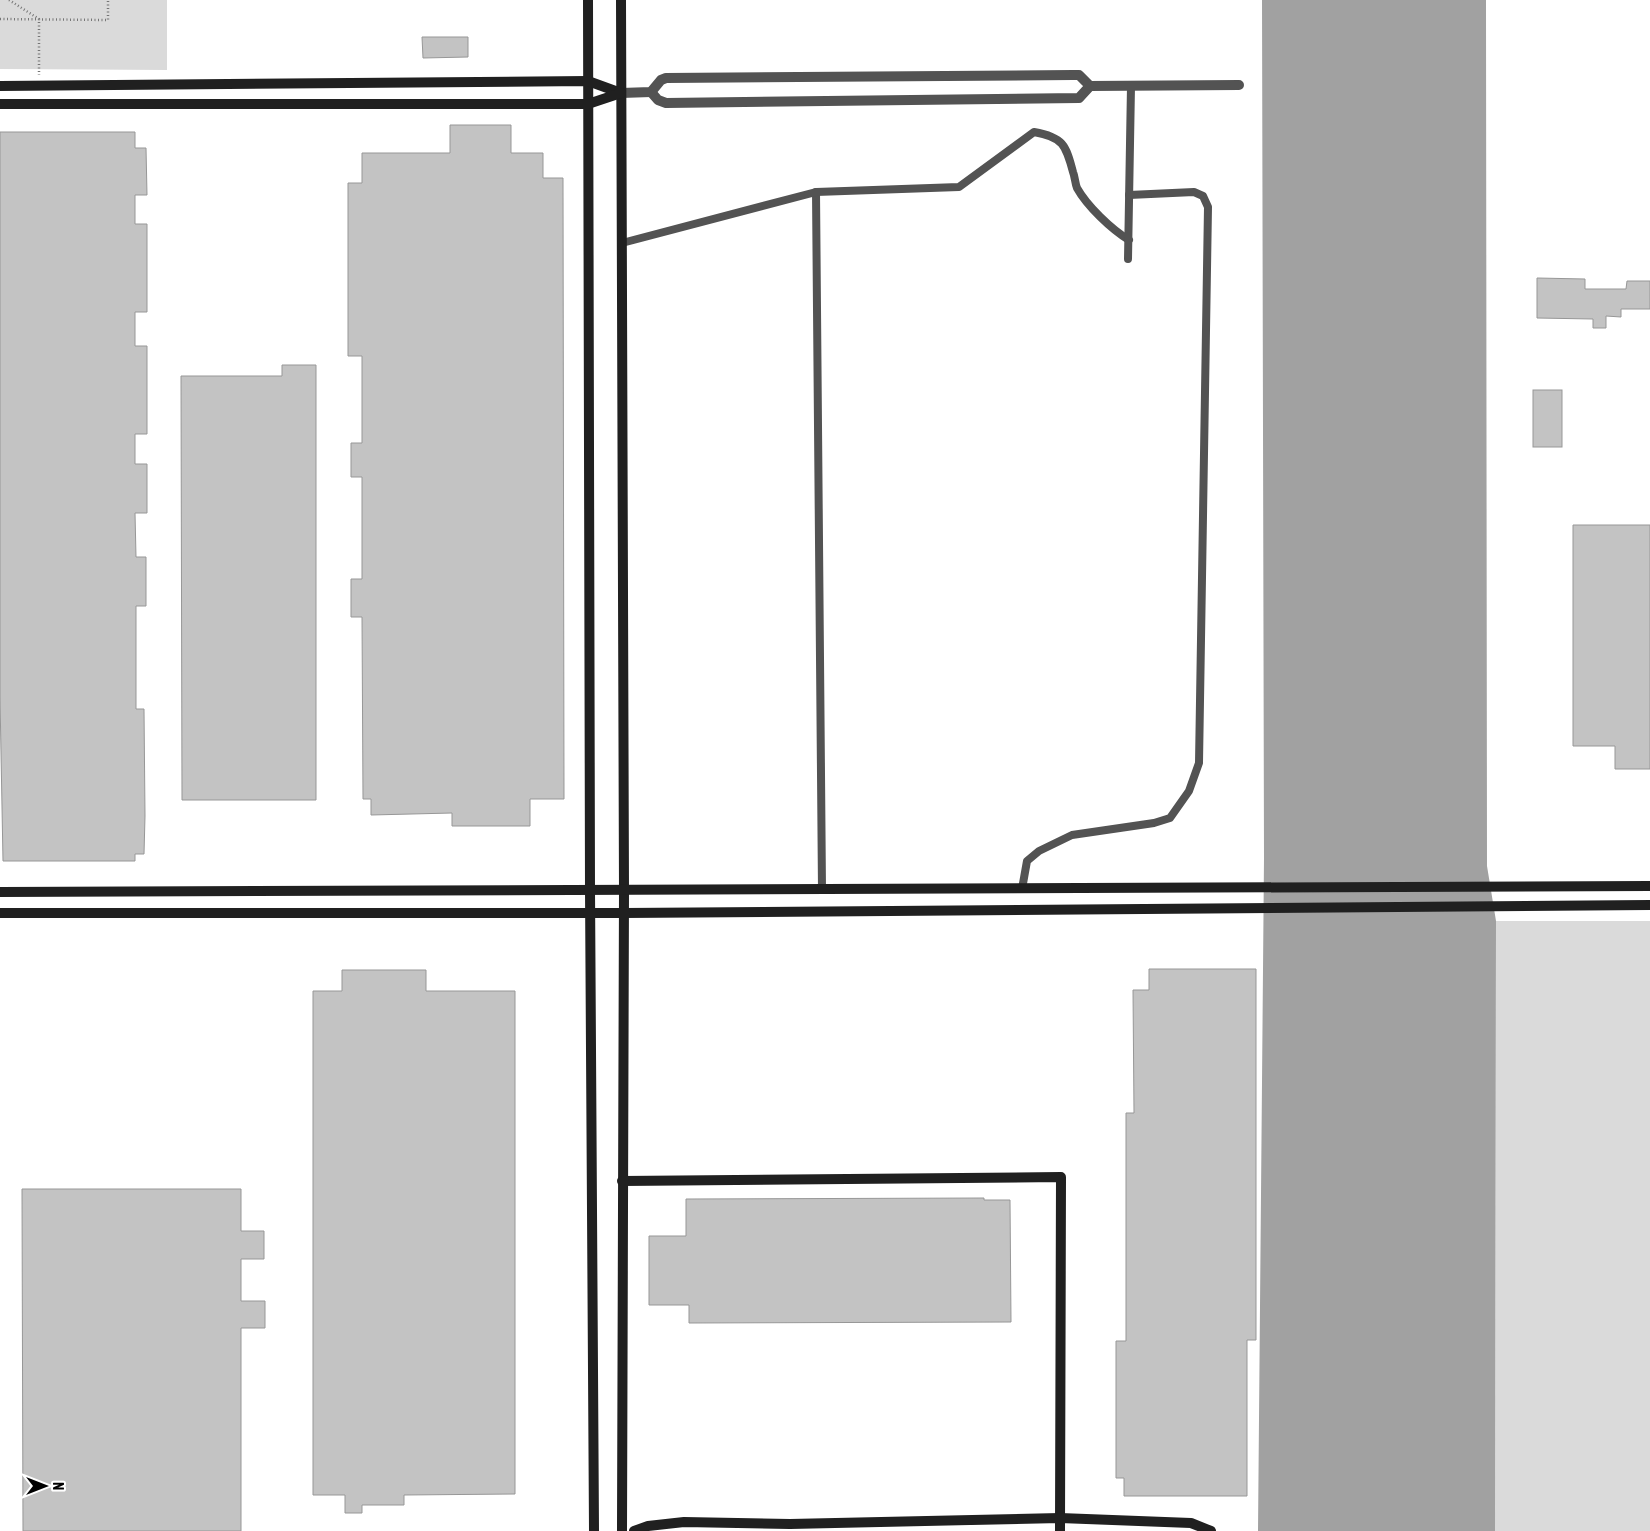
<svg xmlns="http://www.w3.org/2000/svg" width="1650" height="1531" font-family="'Asap Condensed',sans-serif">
<rect width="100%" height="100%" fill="#fff"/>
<g fill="#dadada">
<path d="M0,0h167v70l-167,-1z"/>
<path d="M1496,921h154v610h-155z"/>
</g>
<path fill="#a1a1a1" d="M1262,0h224l1,866 9,55 -1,610h-237l6,-673z"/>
<g fill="#c3c3c3" stroke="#979797">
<path d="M422,37h46v20l-45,1z"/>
<path d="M450,125h61v28h32v25h20l1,621h-34v27h-78v-13l-81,2v-16h-8l-1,-182h-11v-38h11v-102h-11v-34h11v-87h-14v-173h14v-30h88z"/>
<path d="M0,132h135v16h11l1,47h-12v29h12v88h-12v34h12v88h-12v30h12v49h-12l1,44h10v49h-10v103h8l1,107 -1,38h-9v7h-132l-3,-163z"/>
<path d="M1537,278l48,1v10h41l1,-8h23v28h-29v8l-15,-1v12h-13v-9l-56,-1z"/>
<path d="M282,365h34v435h-134l-1,-424h101z"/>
<rect x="1533" y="390" width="29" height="57"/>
<path d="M1573,525h77v244h-35v-23h-42z"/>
<path d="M1149,969h107v371h-9v156h-123v-18h-8v-137h10v-228h8l-1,-123h16z"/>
<path d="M342,970h84v21h89v503l-111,1v10h-42v8h-17v-18h-32v-504h29z"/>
<path d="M22,1189h219v42h23v28h-23v42h24v27h-24v203h-218z"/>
<path d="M984,1198v2h26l1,122 -322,1v-18h-40v-69h37v-37z"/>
</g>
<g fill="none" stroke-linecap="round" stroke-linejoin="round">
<g stroke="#757575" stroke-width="2.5" stroke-dasharray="1 2.5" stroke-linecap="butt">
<path d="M9,0l30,19v56"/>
<path d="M0,19l108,1v-20"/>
</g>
<g stroke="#535353" stroke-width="8">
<path d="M816,192l6,698"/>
<path d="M622,243l194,-51 143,-5 75,-55c29,5 32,13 39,40 2,5 2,11 4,16 10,18 34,41 52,52"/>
<path d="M1128,259l3,-173"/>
<path d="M1022,889l5,-28 12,-10 33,-16 82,-12 16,-5 19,-27 10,-28 9,-556 -5,-11 -9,-4 -65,3"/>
</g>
<g stroke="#535353" stroke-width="10">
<path d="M651,92l7,8 8,3 413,-5 11,-12"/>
<path d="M621,93l30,-1 10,-12 5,-2 407,-3h6l11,11 149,-1"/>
</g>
<g stroke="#202020" stroke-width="10">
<path d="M588,0l2,890 4,641"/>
<path d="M621,0l3,890 -2,641"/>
<path d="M0,86l588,-5 33,12"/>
<path d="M0,104h588l33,-11"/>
<path d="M0,892l1650,-6"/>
<path d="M0,913h624l1026,-8"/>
<path d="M622,1181l439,-4 -1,354"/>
<path d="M634,1531l14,-5 36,-4 106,2 270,-6 131,5 20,8"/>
</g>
</g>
<g transform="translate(45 1486) rotate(90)" stroke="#ffffff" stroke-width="4" paint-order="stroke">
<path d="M0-4L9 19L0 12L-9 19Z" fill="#000000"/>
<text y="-8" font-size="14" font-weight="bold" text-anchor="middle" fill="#000000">N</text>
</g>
</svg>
